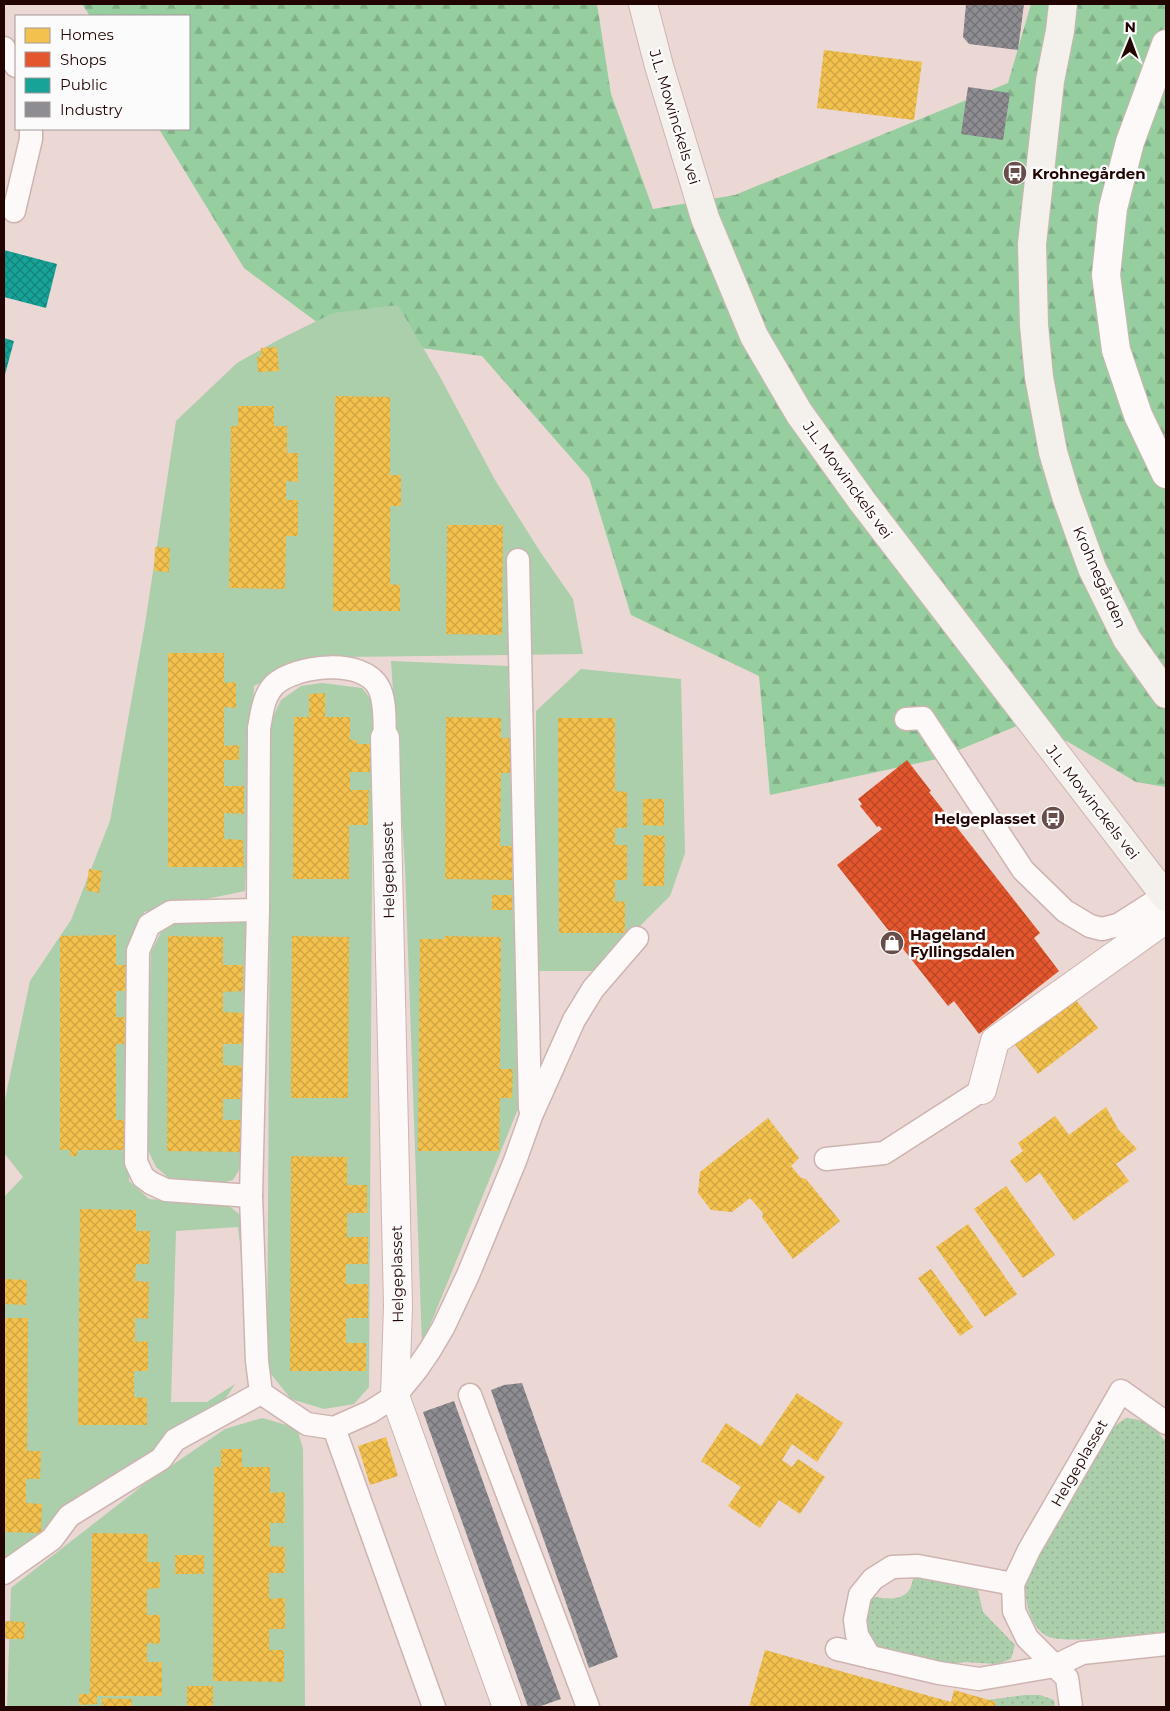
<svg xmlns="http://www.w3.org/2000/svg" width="1170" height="1711" font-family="Montserrat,sans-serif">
<defs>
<pattern id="grass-dots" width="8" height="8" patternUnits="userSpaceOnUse" patternTransform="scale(1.25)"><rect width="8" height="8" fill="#abceab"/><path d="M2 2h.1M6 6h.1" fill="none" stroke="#93af92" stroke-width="1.8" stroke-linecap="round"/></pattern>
<pattern id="forest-firs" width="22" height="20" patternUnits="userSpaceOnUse" patternTransform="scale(1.25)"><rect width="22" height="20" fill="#96ce9f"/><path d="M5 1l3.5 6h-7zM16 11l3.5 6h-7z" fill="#81af87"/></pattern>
<pattern id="homes-cross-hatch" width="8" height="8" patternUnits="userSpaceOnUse" patternTransform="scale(1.25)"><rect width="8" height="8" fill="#f2c14e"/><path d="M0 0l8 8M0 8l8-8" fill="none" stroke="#cfa442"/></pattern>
<pattern id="shops-cross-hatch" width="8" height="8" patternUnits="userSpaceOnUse" patternTransform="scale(1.25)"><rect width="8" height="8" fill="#e4572e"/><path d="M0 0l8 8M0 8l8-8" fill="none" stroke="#b84625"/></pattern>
<pattern id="public-cross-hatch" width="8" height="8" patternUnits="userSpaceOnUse" patternTransform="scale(1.25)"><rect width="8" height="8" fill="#17a398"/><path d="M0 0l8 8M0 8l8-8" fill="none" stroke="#14837a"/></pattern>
<pattern id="industry-cross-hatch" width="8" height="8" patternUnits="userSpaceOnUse" patternTransform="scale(1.25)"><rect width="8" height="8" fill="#8d8d92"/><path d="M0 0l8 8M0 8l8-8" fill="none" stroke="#737175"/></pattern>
</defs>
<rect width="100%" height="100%" fill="#ebd7d3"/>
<g fill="url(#grass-dots)">
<path d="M1126,1418c19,1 29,9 40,24v190c-21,2 -105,13 -119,4 -19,-11 -21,-36 -23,-55l75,-138 17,-18z"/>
<path d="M915,1573l61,9 7,30 32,33 -4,14 -14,5 -33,-2 -17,3 -67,-12 -16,-27 4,-30c14,2 33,7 42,-7 2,-4 3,-11 5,-16z"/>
<path d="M1025,1695h15l14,5 1,7h-60l1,-5 -9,-2z"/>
</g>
<path fill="url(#forest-firs)" d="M82,4h515l14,90 42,115 82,-14 273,-112 23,-79h135v783l-30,-5 -105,-62 -94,39 -167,36 -11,-119 -128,-61 -42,-137 -107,-122 -145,-19 -93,-69 -85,-139h30v-113h-99z"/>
<g fill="#abceab">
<path d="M398,305l41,70 56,105 44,70 34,49 10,55 -241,3 -54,12 -34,17 -9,205 -101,21 -15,269 20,18 80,7 14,11 6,39 -8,-2 -3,-27 -62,4 -5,171h36l28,-18 -13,20 -129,86 -89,89v-382l19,-20 -19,-24v-49l26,-123 41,-61 39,-99 35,-197 31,-203 61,-58 41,-23 55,-27z"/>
<path d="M391,661l117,5 10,443 -96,236 -17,-477z"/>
<path d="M581,669l100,10 4,174 -15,43 -75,75h-60l1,-260z"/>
<path d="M322,683l40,5 11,14 -4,685 -15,17 -30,5 -33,-10 -24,-30 4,-648 10,-21 20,-14z"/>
<path d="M252,920l-7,240 -12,20 -15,4 -47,-4 -15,-13 -11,-23 6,-192 11,-22 17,-9z"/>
<path d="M262,1418l35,10 6,21 2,258h-298l4,-119 135,-105 79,-54z"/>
</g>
<g fill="url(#homes-cross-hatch)">
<path d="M824,50l98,12 -8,58 -97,-12z"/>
<path d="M277,347l2,24 -21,1 -1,-15h4v-9z"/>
<path d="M335,396l55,1v78h11v31h-11v78l10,1v26h-67z"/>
<path d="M238,406h36v20h13v27h11v29l-12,-1v19h12v36h-12l-1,53 -56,-1 2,-162h7z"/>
<path d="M447,525h56l-1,110 -56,-1z"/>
<path d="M155,547l15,1 -1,24 -15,-1z"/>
<path d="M168,653h56v30l12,-1v26l-12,-1v39l15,-1v15h-15v26h20v28l-20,-1v26l19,1 1,27h-76z"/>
<path d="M325,693v24h25v23h7v4h13v28h-20v18h19l-1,35h-19v54h-56l1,-162h15v-23z"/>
<path d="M446,717l55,1v20h11v35h-11l-1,73h12v34l-67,-1z"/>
<path d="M558,718h57v73l12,1v36h-12v17h12v35h-12v22l10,-1v32h-66z"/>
<path d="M643,799h21v27l-21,-1z"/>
<path d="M644,835l21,1 -1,50h-21z"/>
<path d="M89,869l13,2 -3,22 -13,-3z"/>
<rect x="492" y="895" width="20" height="15"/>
<path d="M116,935v30h11v26h-11v26h11l1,27h-12v76h11v30h-49l-1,6h-7v-6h-10v-214z"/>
<path d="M168,936l55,1v28h20v26l-20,1v20l21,1 -1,31h-20v21l21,1v33h-21v21h20v32l-76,-1z"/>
<path d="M292,936l57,1 -1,161h-57z"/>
<path d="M444,936l57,1 -1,132h13l-1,29h-12l-1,53h-81l2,-212h24z"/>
<path d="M1072,995l26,33 -60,46 -26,-33z"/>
<path d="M1106,1107l12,22 19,20 -21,15 13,17 -55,40 -34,-48 -14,10 -16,-22 13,-10 -5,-8 37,-27 14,19z"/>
<path d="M768,1118l31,40 -8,8 10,12 5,1 34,42 -47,38 -31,-42 1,-4 -13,-15 -18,14 -21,-2 -13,-17 2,-21z"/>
<path d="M291,1156l56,1v28h20v28h-20v24h21v27h-22v20h22v34h-22v25h20v28h-76z"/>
<path d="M1006,1186l49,69 -32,23 -49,-69z"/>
<path d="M80,1209l56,1v21h14l-1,33h-13l-1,17 14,1 -1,37 -13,-1v24l13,-1v30h-14v26l13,1v27h-69z"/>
<path d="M968,1224l49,70 -32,23 -49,-70z"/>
<path d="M931,1269l42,58 -13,9 -42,-58z"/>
<path d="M4,1279l23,1 -1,25 -22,-1z"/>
<path d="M4,1318h24l-1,133h14l-1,28h-14v24l16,1 -1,29 -37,-1z"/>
<path d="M797,1393l46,30 -26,39 -25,-18 -10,16 10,7 6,-8 27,18 -25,37 -21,-14 -19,28 -32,-22 13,-19 -40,-26 25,-38 35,23z"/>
<path d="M386,1437l12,39 -28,9 -12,-39z"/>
<path d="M221,1449h21v18h28v26l15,-1v31h-15v23l15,1v26h-16v26l16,-1v31h-16v21h15v32l-71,-1 1,-214h7z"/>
<path d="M92,1533l56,1 -1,28h13v26l-13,1v26h13v29l-13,-1v19h15v34h-65v8l-18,1v-11h11z"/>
<rect x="175" y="1555" width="29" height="19"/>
<path d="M4,1621l21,1 -1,17h-20z"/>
<path d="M765,1650l186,52 3,-12 42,12 -1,5h-246z"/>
<path d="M187,1686h26v21l-26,-1z"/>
<path d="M102,1698l30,1v8h-30z"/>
</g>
<path fill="url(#shops-cross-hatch)" d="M907,760l24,31 -2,1 111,141 -6,5 25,33 -80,63 -25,-33 -6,5 -111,-141 45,-36 -3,-3 -2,1 -17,-21 2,-2 -4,-5z"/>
<g fill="url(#public-cross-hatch)">
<path d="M4,250l53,14 -11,44 -42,-11z"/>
<path d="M4,338l10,3 -10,37z"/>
</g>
<g fill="url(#industry-cross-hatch)">
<path d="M966,4h58l-6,46 -49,-6 -6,-7z"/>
<path d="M968,87l42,6 -7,47 -42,-6z"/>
<path d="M522,1383l96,274 -29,11 -98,-278 13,-5z"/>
<path d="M454,1401l107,298 -23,8h-10l-105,-295z"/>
</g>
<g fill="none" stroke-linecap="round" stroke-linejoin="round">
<g stroke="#ceb4b0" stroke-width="25">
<g id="lane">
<path d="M4,48l12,18"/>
<path d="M14,211l17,-72v-10"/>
<path d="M518,560l12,548"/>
<path d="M906,719l17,-1 100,152 42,41 25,15 12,3 16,-4 47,-30"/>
<path d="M385,738c-1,-16 1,-36 -6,-50 -15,-31 -84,-23 -105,-3 -11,12 -12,28 -15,43l-1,182 -7,286 6,165 4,32 46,31 27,4 36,-16 25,-16 22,-27 13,-19 13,-22 25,-53 47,-114 16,-45 43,-96 19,-31 44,-51"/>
<path d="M826,1159l58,-6 98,-63"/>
<path d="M251,1196l-85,-6 -15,-7 -8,-6 -7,-15 2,-211 11,-26 22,-13 87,-2"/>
<path d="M470,1395l118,312"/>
<path d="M334,1428l100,279"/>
<path d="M4,1573l48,-34 17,-23 92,-57 14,-19 86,-47"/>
<path d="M837,1649l102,24 40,6 76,-13 27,-13 84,-9"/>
<path d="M870,1657l-13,-22 -2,-15 5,-25 13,-16 19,-12 26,-1 95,18"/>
<path d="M1071,1707l-4,-29 -40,-40 -13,-27 -1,-27 16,-34 92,-159 45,32"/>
</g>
</g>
<g stroke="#ceb4b0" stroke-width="30">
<g id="street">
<path d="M1166,44l-36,98 -17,66 -7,67 10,75 22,65 28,59"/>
<path d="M385,738l13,568 -3,90 112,311"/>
<path d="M982,1090l13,-49 171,-122"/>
</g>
</g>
<g stroke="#ceb4b0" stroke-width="30">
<g id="secondary">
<path d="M643,4l16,62 46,152 49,118 45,77 63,88 304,396"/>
<path d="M1063,4l-3,27 -10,50 -18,163 2,81 5,52 14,75 13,44 26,72 35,71 39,55"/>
</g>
</g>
<use href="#lane" stroke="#fcf9f8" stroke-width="22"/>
<use href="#street" stroke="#fcf9f8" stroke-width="28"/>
<use href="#secondary" stroke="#f4f0ec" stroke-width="28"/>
</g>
<defs>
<g id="bus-disc" transform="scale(1.25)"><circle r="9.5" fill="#684e4b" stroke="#fbfbfb"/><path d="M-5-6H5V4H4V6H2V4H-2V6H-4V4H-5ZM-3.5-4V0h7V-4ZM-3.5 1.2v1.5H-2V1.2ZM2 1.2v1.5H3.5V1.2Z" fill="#fff"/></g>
<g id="shop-disc" transform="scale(1.25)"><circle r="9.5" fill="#684e4b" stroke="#fbfbfb"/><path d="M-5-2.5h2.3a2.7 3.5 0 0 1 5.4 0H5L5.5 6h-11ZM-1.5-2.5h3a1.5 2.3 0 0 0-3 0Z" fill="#fff"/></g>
</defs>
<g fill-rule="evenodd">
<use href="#bus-disc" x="1015" y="173"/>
<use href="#bus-disc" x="1053" y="818"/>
<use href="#shop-disc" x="892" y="943"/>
</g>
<g text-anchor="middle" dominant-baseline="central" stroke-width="5" stroke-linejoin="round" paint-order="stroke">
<g font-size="15" fill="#220402" stroke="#fbfbfb">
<text transform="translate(675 117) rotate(73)">J.L. Mowinckels vei</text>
<text transform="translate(848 480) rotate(54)">J.L. Mowinckels vei</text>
<text transform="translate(1100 577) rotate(66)">Krohnegården</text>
<text transform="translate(1093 802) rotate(52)">J.L. Mowinckels vei</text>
<text transform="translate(388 870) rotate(-91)">Helgeplasset</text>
<text transform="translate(397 1274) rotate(-91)">Helgeplasset</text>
<text transform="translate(1079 1463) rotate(-60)">Helgeplasset</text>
</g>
<g font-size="15" font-weight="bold" fill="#220402" stroke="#fbfbfb" text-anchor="start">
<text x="1032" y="173">Krohnegården</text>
<text x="1036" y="818" text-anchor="end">Helgeplasset</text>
<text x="910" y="934">Hageland<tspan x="910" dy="17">Fyllingsdalen</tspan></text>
</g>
</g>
<rect width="1170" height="1711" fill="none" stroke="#220402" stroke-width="10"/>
<rect x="15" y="15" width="175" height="115" fill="#fbfbfb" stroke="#a49897"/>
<rect x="25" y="28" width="25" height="15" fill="#f2c14e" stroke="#a49897"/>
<text x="60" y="40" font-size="15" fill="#220402">Homes</text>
<rect x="25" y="52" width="25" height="15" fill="#e4572e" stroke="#a49897"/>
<text x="60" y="65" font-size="15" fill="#220402">Shops</text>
<rect x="25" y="78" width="25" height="15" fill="#17a398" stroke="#a49897"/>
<text x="60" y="90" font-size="15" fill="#220402">Public</text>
<rect x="25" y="102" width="25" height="15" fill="#8d8d92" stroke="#a49897"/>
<text x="60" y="115" font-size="15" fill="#220402">Industry</text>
<g transform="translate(1130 40) rotate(1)" stroke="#fbfbfb" stroke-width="4" paint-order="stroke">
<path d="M0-4L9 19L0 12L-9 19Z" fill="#220402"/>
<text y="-8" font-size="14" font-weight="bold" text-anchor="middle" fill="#220402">N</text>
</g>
</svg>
